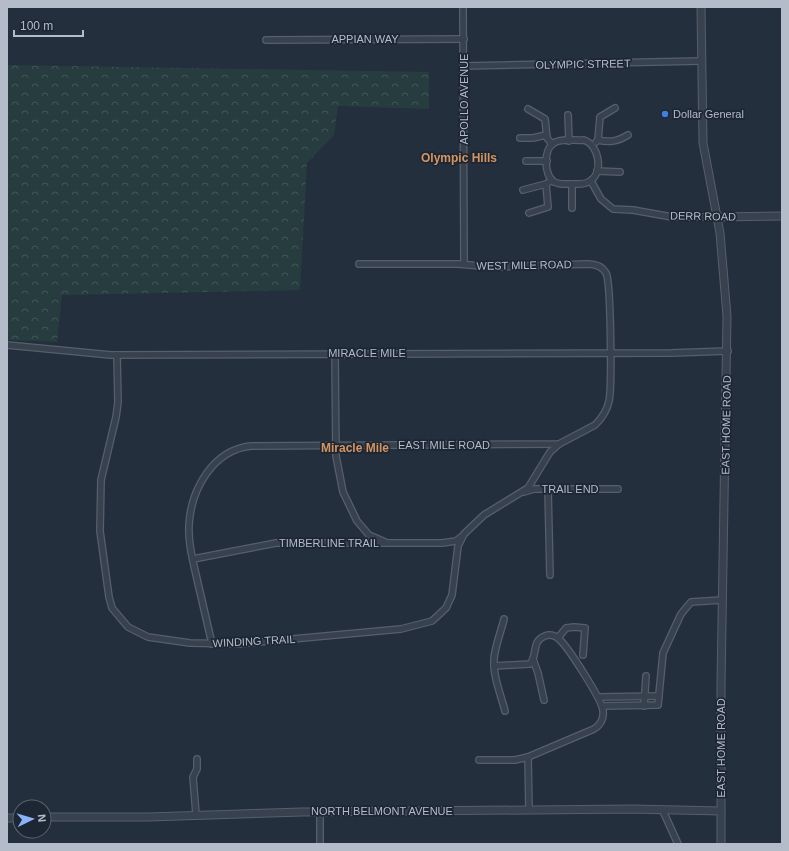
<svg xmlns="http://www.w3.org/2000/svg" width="789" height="851" font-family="Helvetica,sans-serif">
<defs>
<pattern id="forest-crowns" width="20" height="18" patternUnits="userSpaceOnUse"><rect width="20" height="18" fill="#263c3f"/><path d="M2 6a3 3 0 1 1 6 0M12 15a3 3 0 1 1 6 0" fill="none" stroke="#435659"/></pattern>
</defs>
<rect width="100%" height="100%" fill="#242f3e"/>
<path fill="url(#forest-crowns)" d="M7,65l422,7v37l-91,-3 -4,29 -27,28 -7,127 -238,5 -5,47 -50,-2z"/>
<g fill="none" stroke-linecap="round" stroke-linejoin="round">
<g stroke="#565f6c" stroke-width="8">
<g id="minor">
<path d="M463,7l1,257"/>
<path d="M266,40l198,-1"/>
<path d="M464,66l237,-5"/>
<path d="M528,109l17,10 2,19 5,6"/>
<path d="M568,115l1,26"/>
<path d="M520,138h13l13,-3"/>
<path d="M584,140c15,5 20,32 6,41 -5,4 -12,3 -18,3 -6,0 -12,1 -18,-2 -10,-6 -11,-33 0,-39 7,-5 22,-2 30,-3z"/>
<path d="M598,140l2,-23 15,-9"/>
<path d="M596,142l2,-2c12,3 20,1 30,-5"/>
<path d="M526,161h21"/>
<path d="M597,171l23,1"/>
<path d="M591,181l10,18 12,10 20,1 39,7h46"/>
<path d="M572,184v24"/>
<path d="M523,190l23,-6"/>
<path d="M529,213l19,-6 -2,-23 6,-4"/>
<path d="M7,345l104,10 560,-2 57,-2"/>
<path d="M335,353l1,103 7,36 14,29 12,14 16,7"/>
<path d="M117,355l1,47 -2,15 -15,63 -1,51 9,66 3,11 16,19 20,10 42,6 48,1 163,-15 31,-8 14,-13 6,-13 6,-49 6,-12 20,-19 44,-27 22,-36 9,-8"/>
<path d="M548,489l2,86"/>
<path d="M524,492l10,-3h84"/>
<path d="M193,559l83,-16h166l14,-2 5,-4"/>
<path d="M504,619c-3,13 -9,27 -10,40 -1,18 7,36 11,52"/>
<path d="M558,638l8,-10 8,-1 11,1 -2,27"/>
<path d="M212,644c-5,-22 -10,-44 -15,-65 -4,-18 -9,-36 -8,-54 2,-36 24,-75 62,-79l308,-2 36,-19c7,-7 12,-14 14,-24 3,-12 2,-119 -3,-128 -4,-7 -11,-9 -18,-9l-96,3 -34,-3h-99"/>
<path d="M533,659l5,14 6,27"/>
<path d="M598,697l61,-1"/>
<path d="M602,706l56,-1 5,-52 18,-39 10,-12 31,-2"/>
<path d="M644,706l2,-30"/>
<path d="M528,757l1,53"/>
<path d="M479,760h36l13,-3 66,-28c6,-4 10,-10 9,-18 0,-10 -35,-64 -44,-72 -4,-4 -10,-5 -14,-3 -14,5 -7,19 -15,28l-36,2"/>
<path d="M663,811l15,33"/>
<path d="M320,812v32"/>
<path d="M196,814l-3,-37 4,-8v-10"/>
</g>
</g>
<g stroke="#565f6c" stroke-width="9">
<g id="tertiary">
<path d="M701,7l2,136 17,90 7,83 -6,368v160"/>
<path d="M718,217l64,-1"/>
<path d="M44,817h104l154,-5 330,-3 89,2"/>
<path d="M7,818h13"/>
</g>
</g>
<use href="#minor" stroke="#38414e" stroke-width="5.5"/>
<use href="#tertiary" stroke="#38414e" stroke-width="7"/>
</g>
<circle fill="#3f7fe0" stroke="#1d2633" stroke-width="1.5" cx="665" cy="114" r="4"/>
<g text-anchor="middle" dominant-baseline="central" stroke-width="3.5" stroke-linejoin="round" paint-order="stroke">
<g font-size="11" fill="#b4bcc9" stroke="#1d2633">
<text x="365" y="39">APPIAN WAY</text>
<text transform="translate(583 64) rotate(-1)">OLYMPIC STREET</text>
<text transform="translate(464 99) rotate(-90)">APOLLO AVENUE</text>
<text transform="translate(703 216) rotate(1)">DERR ROAD</text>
<text transform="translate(524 265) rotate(-1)">WEST MILE ROAD</text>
<text x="367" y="353">MIRACLE MILE</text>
<text transform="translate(726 425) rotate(-89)">EAST HOME ROAD</text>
<text x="444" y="445">EAST MILE ROAD</text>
<text x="570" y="489">TRAIL END</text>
<text x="329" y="543">TIMBERLINE TRAIL</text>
<text transform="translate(254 641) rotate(-3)">WINDING TRAIL</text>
<text transform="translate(721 748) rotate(-90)">EAST HOME ROAD</text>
<text x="382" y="811">NORTH BELMONT AVENUE</text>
</g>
<g font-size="11" fill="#b4bcc9" stroke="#1d2633" text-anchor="start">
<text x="673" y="114">Dollar General</text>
</g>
<g font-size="12" font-weight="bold" fill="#d59563" stroke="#1d2633">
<text x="459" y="158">Olympic Hills</text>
<text x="355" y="448">Miracle Mile</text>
</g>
</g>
<rect width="789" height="851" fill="none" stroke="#b4bcc9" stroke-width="16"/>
<g transform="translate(32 819) rotate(85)"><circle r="19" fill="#1d2633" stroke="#59626f"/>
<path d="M0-3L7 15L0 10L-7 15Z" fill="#8ab4f8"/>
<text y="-6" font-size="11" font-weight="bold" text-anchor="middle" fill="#b4bcc9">N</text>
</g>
<path d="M14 30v6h69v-6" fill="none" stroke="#b4bcc9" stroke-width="2"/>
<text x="20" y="30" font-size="12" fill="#b4bcc9" stroke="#1d2633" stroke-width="3" paint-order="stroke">100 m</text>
</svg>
